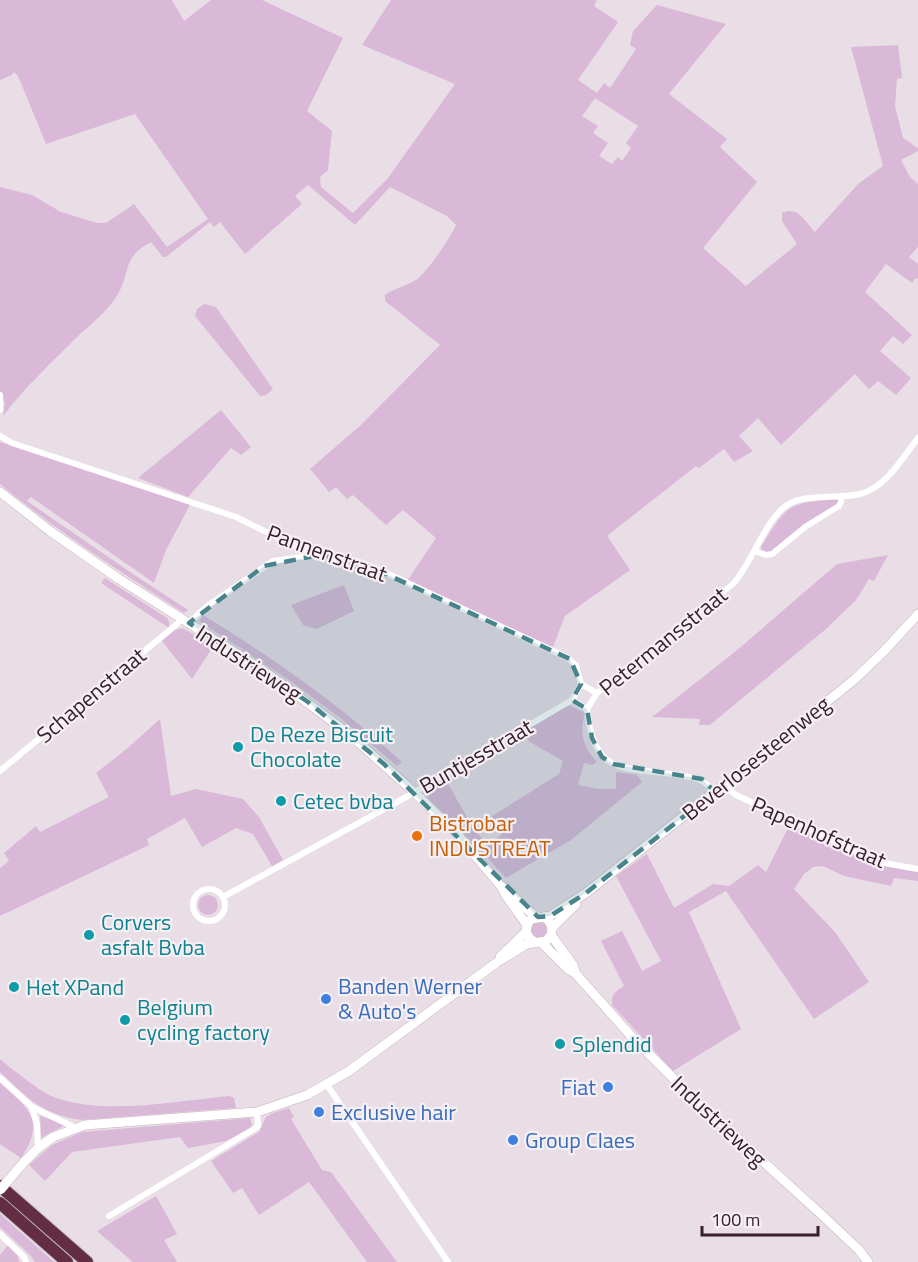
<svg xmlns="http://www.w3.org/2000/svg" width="918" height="1262" font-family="'Titillium Web',sans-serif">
<rect width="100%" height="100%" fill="#e9dee6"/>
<g fill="#dab8d8" fill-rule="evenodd">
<path d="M0,0h172l12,21 27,-21h51l81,38 -36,73 25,20 -4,39 -8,7 1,10 32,26 35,-35 67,-94 -93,-39 29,-45h206l-3,6 24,16 -40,58 19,13 7,-10 6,5 26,-39 -6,-4 3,-14 24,-26 69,19 -57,70 58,45 -7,8 37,35 -54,66 43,38 51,-42 -15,-23v-8c16,-8 24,10 33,19l43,-48 25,-18 -32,-119 47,-2 4,33 -5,1 -2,27 8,32 15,10v3l-17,9 9,17 8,7v63l-9,10 9,7v15l-2,-1 -4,5 -26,-19 -21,28 47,43 -9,9 -10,-8 -13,15 31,27 -15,17 -18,-14 -9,8 -14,-15 -74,71 -23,-27 -19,18 14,15 -19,11 -10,-13 -25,19 -3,-2 -89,70 23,34 -65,46 -12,31 -146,-66 29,-43 -33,-28 -17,15 -33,-30 -6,4 -11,-12 -7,5 -19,-23 52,-45 78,-79 -55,-44v-6c10,-7 21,-9 31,-15 9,-5 36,-44 40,-55l-9,-9 -57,-29 -35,38 -47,-40 -13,11 7,8 -57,50 -25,-32 -6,5 -4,-5 -44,35h-3l-12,-15c-29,15 -20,29 -33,52 -10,17 -28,31 -42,44 -25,25 -52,50 -73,78l2,-13 -5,-13v-203l32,8 29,17 36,11h9l28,-19 33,43 41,-28 -73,-105 -89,30 -28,-68 -4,-4 -2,3 -12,5zM595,98l43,28 -12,17 5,5 -9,13 -4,-4 -6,7 -13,-8 9,-13 -15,-10 5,-7 -16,-10z"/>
<path d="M204,304l12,3 57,82 -7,6 -6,1 -65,-80 2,-7z"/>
<path d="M221,410l30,37 -10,8 -10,-7 -43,49 -50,-19z"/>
<path d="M0,442l191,61 -25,47 -12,33 -123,-86 -4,4 106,73 55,36 -4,3c-63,-41 -126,-81 -184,-129z"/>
<path d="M838,499v5l-69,49 -8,-3v-3c26,-43 27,-44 77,-48z"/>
<path d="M888,555l-14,26 -5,-2 -13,21 -30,29 -116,96h-11l1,-6 -48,-2 84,-66 101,-87z"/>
<path d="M105,578l62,40 2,3v7l-68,-45z"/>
<path d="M344,585l10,26 -37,18 -14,-4 -12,-20z"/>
<path d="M203,615c70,43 139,91 199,147l-5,4 -58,-49 -50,-37 -90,-59z"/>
<path d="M182,628l32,17 -22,34 -30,-38 13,-11z"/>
<path d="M569,705l16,8c-6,20 -2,34 12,49l-5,3 -8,-2 -6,22 21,4h17v-17l21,3 5,7 -71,58 -65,38 -25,-27 21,-17 -10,-18 67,-42 4,-13 -33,-19 -3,-3v-10z"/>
<path d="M160,719l11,77 25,-7 47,10 16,18 24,43 -11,6 -19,-32 -17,-6 -34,19 -17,-29 -38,21 2,6 -149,71v-48l9,-7 -5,-8 32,-27 4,6 69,-35 -13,-24 33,-26z"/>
<path d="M444,777l28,49 11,14 -7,6 -51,-51 4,-8z"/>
<path d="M790,824c42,20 82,43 128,48v9l-24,-3 -3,8 -47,-10 -21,-10 -10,1 -9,7 -10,15 41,43 34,50 -55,37 -88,-128 -37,21 52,117 -68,42 -61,-66c-1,-11 3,-13 12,-19l-23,-45 21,-10 20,40 19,-10 -45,-85 31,-22 27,54 39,-24 16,2 29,-21 8,7z"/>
<circle cx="208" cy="905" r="10"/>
<circle cx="539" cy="930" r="8"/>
<path d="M0,1059c9,8 39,31 49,36 49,22 127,6 180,1l5,2 2,10 -155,12c-40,-6 -53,-22 -81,-48z"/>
<path d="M0,1083c28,25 47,37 21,75l-21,-14z"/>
<path d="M289,1108l5,9 -3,2 31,51 9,2 66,90h-30l-58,-80 -50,33 -17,-27 -9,5 -22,-32 48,-29 7,-15 7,-4z"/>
<path d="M40,1116h1l24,9 -24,13z"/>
<path d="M250,1118l2,7 -2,3 -24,13 -38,7 -8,-11 -108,15 -27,29 -16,-16 23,-20 30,-13z"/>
<path d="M156,1196l21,38 -13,6 13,22h-44l-36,-31z"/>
<path d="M0,1214l54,48h-19l-5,-7 -30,-28z"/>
<path d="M8,1245l10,11 1,6h-19v-7z"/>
</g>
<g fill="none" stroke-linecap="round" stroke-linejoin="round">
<g stroke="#c9b2bf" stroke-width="10">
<g id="secondary">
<path d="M0,492l50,39 69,48 144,91 85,63 66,59 43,42 44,52 6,11 20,28"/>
<path d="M501,886c14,8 22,24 37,31"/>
<path d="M552,928l24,-24"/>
<path d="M551,935l22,30 3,9"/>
<path d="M535,942c-10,-5 -11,-15 -4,-23l19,-3 36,-23 137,-108 132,-106 31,-30 32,-35"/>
<path d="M542,943l26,26 8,5 56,63 61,61 130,118 36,34 9,12"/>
<path d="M500,957l26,-25"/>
<path d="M25,1161l13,-13 15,-11 32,-12 172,-13 50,-17 42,-24 147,-108 31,-19 19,-3 5,-6 1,-7 -3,-7 -5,-4"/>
</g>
</g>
<g stroke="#c3bcc0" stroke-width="14">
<g id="highway">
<path d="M0,1186l87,76"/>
<path d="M0,1203l67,59"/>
</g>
</g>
<g stroke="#fff" stroke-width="6">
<path d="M0,395v15"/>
<path d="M0,436l12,7 224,74 54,27 29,11 41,7 22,9 184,86 10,8 5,19"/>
<path d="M755,551l11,4 6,-1 33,-27 34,-21 2,-4v-6"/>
<path d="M189,623l17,-16 67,-46 42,-6"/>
<path d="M581,684l16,9"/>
<path d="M572,700l15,9"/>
<path d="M0,771l183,-152"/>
<path d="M723,785l13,10 143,67 39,7"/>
<path d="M715,792c-13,-14 -19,-14 -37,-17 -56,-9 -84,2 -91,-66l10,-16 136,-109c19,-21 32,-64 54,-79 11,-7 24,-7 36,-8 12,-1 25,0 37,-3 27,-7 42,-36 58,-56"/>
<circle cx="209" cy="905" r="16"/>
<path d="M223,897l185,-101 164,-96 9,-16"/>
<path d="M0,1078l32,29 44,21"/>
<path d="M327,1085l121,177"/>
<path d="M32,1108l5,16 1,24"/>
<path d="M109,1216l145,-87 4,-3 -1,-14"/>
<path d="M0,1234l24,23 2,5"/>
</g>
<use href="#secondary" stroke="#fff" stroke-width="9"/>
<use href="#highway" stroke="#632d44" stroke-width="12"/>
<g stroke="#c9b2bf" stroke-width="10" stroke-linecap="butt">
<path id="secondary-bridge" d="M0,1190l25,-29"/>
</g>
<use href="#secondary-bridge" stroke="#fff" stroke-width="9"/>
</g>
<path fill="#48848c" fill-opacity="0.2" stroke="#48848c" stroke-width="4.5" stroke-dasharray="12 8" stroke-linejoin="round" d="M319,555l41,7 210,97 11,25 -9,16 15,9 5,29 10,19 11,7 89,15 13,13 -129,101 -36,23 -12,1 -154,-153 -76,-62 -119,-79 75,-57z"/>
<g fill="#0f9aa8" stroke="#f6eff4" stroke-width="2">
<circle cx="238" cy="747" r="6"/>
<circle cx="281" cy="801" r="6"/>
<circle cx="89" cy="935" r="6"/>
<circle cx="14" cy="987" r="6"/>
<circle cx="125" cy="1020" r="6"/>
<circle cx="560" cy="1044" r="6"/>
</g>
<circle fill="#e8710a" stroke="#f6eff4" stroke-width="2" cx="417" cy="836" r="6"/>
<g fill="#3f7fe0" stroke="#f6eff4" stroke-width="2">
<circle cx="326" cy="999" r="6"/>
<circle cx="608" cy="1087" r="6"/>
<circle cx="319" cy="1112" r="6"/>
<circle cx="513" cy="1140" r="6"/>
</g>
<g text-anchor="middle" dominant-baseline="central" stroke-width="4.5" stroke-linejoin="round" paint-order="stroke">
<g font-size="22" fill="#38202c" stroke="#f6eff4">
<text transform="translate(327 553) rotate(20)">Pannenstraat</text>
<text transform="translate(663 641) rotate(-39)">Petermansstraat</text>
<text transform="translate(249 663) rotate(33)">Industrieweg</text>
<text transform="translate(91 695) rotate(-40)">Schapenstraat</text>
<text transform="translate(476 756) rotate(-30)">Buntjesstraat</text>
<text transform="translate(756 758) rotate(-39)">Beverlosesteenweg</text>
<text transform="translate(819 832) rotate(24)">Papenhofstraat</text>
<text transform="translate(719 1121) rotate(43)">Industrieweg</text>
</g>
<g font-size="22" fill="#0d838f" stroke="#f6eff4" text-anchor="start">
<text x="250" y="734">De Reze Biscuit<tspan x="250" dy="25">Chocolate</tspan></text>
<text x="293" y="801">Cetec bvba</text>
<text x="101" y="922">Corvers<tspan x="101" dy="25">asfalt Bvba</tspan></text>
<text x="26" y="987">Het XPand</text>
<text x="137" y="1007">Belgium<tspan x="137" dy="25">cycling factory</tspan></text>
<text x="572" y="1044">Splendid</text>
</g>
<g font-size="22" fill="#c56008" stroke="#f6eff4" text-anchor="start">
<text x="429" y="823">Bistrobar<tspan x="429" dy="25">INDUSTREAT</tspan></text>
</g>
<g font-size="22" fill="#366cbe" stroke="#f6eff4" text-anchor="start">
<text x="338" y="986">Banden Werner<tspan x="338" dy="25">&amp; Auto's</tspan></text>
<text x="596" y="1087" text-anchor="end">Fiat</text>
<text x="331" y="1112">Exclusive hair</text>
<text x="525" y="1140">Group Claes</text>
</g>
</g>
<path d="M702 1226v9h116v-9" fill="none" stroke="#38202c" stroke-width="3"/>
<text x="711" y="1226" font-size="18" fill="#38202c" stroke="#f6eff4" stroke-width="4.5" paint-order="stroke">100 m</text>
</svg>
